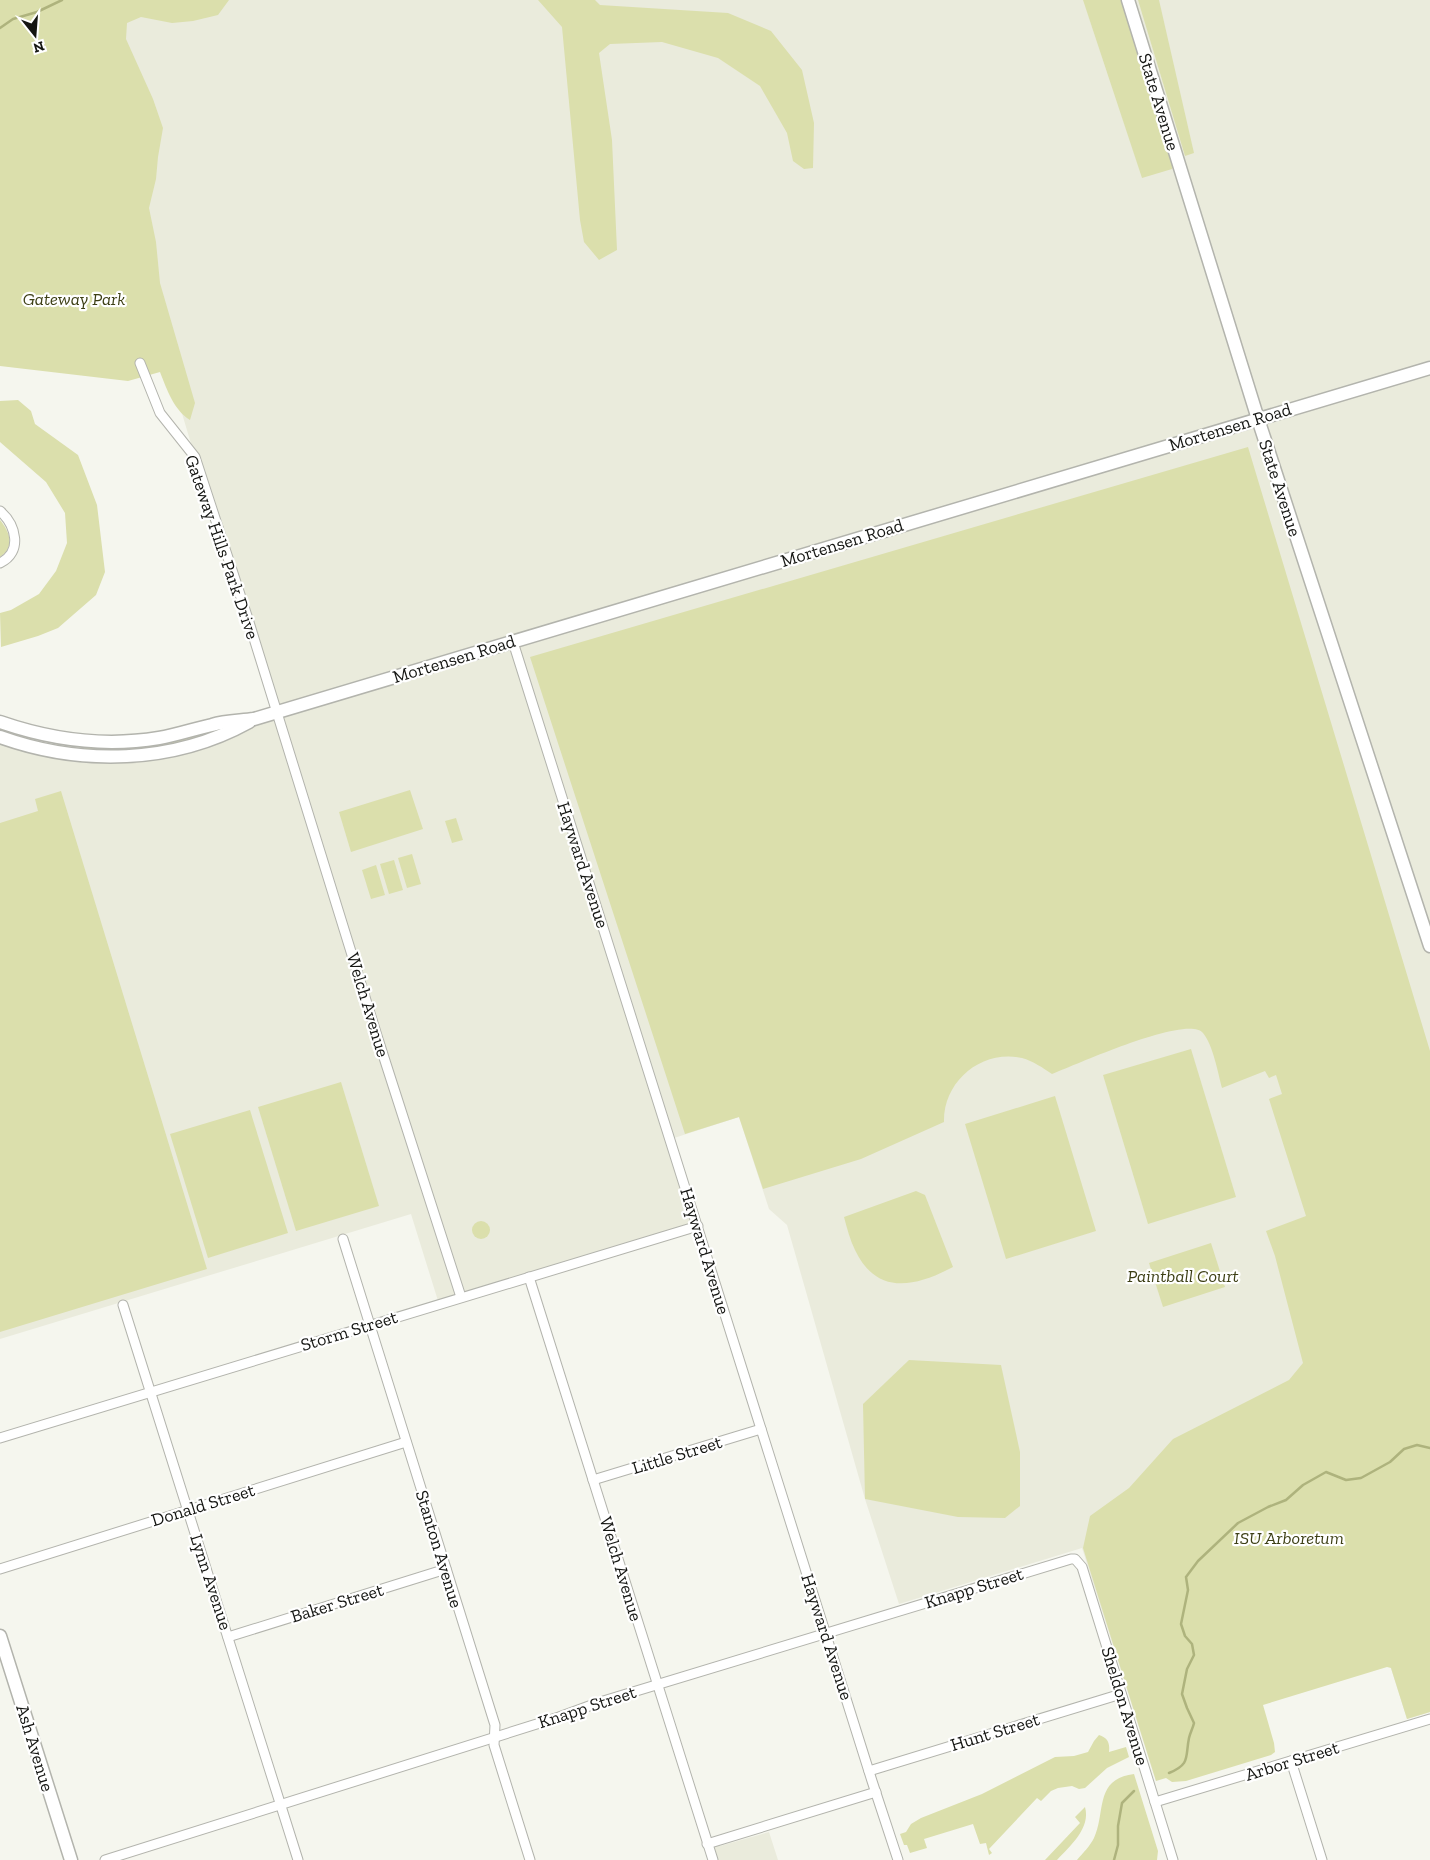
<svg xmlns="http://www.w3.org/2000/svg" width="1430" height="1860" font-family="'Zilla Slab',serif">
<rect width="100%" height="100%" fill="#f5f6ee"/>
<g fill="#eaebdc">
<path d="M72,0h1358v1712l-23,7 -20,-63 -128,38 -103,87 -74,-233 -183,56 -34,-105 -78,-274 -18,-16 -30,-92 -68,22 27,87 -259,78 -28,-90 -411,125v-602l14,5 125,13 137,-43 -81,-255 -26,-87z"/>
<path d="M769,1832l9,28h-65l-6,-16 13,2z"/>
</g>
<g fill="#dbdfac">
<path d="M0,0h229l-11,15 -25,6 -21,2 -31,-6 -14,6 -1,16 27,60 10,29 -5,29 -2,22 -7,29 7,34 4,41 35,120 -5,17c-16,-10 -23,-30 -30,-48l-32,9 -128,-15z"/>
<path d="M538,0h57l5,5 128,8 43,18 31,39 12,53 -1,45 -9,1 -11,-8 -6,-28 -27,-47 -42,-28 -56,-16 -52,2 -11,9 13,87 5,110 -18,10 -15,-18 -4,-22 -18,-193z"/>
<path d="M1083,0h38l52,166 -1,3 -30,9z"/>
<path d="M1138,0h21l35,153 -9,3z"/>
<path d="M18,400l13,11 4,13 43,31 19,50 8,67 -9,23 -38,33 -20,8 -37,11 -1,-34 11,-3 28,-16 17,-23 11,-28 -2,-30 -19,-31 -46,-40v-41z"/>
<path d="M1248,447l182,604v661l-23,7 -16,-51 -4,-1 -124,38 11,38 1,9 -4,3 -85,26 -14,1 -6,-4 -10,3 -73,-233 7,-32 39,-28 44,-49 116,-59 14,-17 -28,-107 -9,-25 40,-15 -37,-117 13,-5 -6,-19 -7,3 -4,-7 -43,17c-4,-15 -9,-43 -19,-55 -16,-19 -127,32 -151,41 -9,-6 -19,-13 -30,-16 -40,-9 -79,23 -78,64l-83,37 -98,30 -24,-72 -54,17 -155,-477z"/>
<path d="M0,520c10,12 15,27 0,37z"/>
<path d="M199,734l1,4 -34,8 -36,5 -45,-1v-4z"/>
<path d="M410,790l13,39 -72,23 -12,-40z"/>
<path d="M61,791l146,478 -207,63v-509l38,-12 -3,-12z"/>
<path d="M456,818l7,22 -11,3 -7,-22z"/>
<path d="M412,854l9,30 -14,4 -9,-30z"/>
<path d="M394,860l9,30 -14,4 -9,-30z"/>
<path d="M376,865l9,30 -14,4 -9,-29z"/>
<path d="M1191,1049l45,148 -88,27 -45,-149z"/>
<path d="M341,1082l38,124 -83,25 -38,-124z"/>
<path d="M1055,1096l41,135 -90,28 -41,-135z"/>
<path d="M250,1110l38,123 -80,25 -38,-124z"/>
<path d="M916,1191l9,4 28,72c-38,20 -76,29 -98,-17 -5,-10 -8,-22 -11,-33z"/>
<circle cx="481" cy="1230" r="9"/>
<path d="M1211,1243l14,44 -62,20 -14,-44z"/>
<path d="M909,1360l92,5 19,87v54l-15,12 -47,-1 -93,-18 -2,-95z"/>
<path d="M1099,1735c9,3 11,8 10,17l17,-5 3,10 -22,11 -22,20 -6,1 -7,-3 -14,2 -7,3 -10,10 -4,-3 -48,51 3,4 -3,2 -3,-12 -6,1 -7,-20 -49,15 3,9 -17,5 -3,-8h-3l-4,-11 6,-2 5,-8 10,-6 61,-24 73,-37 19,-1 14,-4 6,-11z"/>
<path d="M1134,1774l24,77 -1,9h-80c6,-7 13,-14 17,-22 12,-26 0,-59 40,-64z"/>
<path d="M1085,1807c6,21 -15,39 -28,53h-12l35,-37 -5,-6z"/>
</g>
<g fill="none" stroke-linecap="round" stroke-linejoin="round">
<g stroke="#aeb37d" stroke-width="2.5">
<path d="M0,28l13,-9 24,-7 25,-12"/>
<path d="M1169,1773c22,-9 16,-16 20,-35 1,-5 4,-10 5,-15l-7,-15 -5,-14 5,-25 7,-14 -2,-11 -7,-8 -4,-12 7,-34 -2,-13 12,-16 40,-38 30,-16 18,-7 17,-15 23,-13 20,8 15,-2 29,-16 14,-13 13,-4 13,3"/>
<path d="M1114,1860l4,-15v-19l4,-23 12,-12"/>
</g>
<g stroke="#b3b4ad" stroke-width="11">
<g id="street">
<path d="M140,363l20,50 35,44 53,162 130,420 83,258"/>
<path d="M0,511c16,14 23,41 0,52"/>
<path d="M513,642l359,1139 26,79"/>
<path d="M343,1239l152,486 -1,20 36,115"/>
<path d="M529,1277l184,583"/>
<path d="M123,1305l175,555"/>
<path d="M0,1438l698,-212"/>
<path d="M593,1480l168,-51"/>
<path d="M0,1569l406,-127"/>
<path d="M228,1637l218,-68"/>
<path d="M1291,1761l31,99"/>
<path d="M869,1771l252,-77"/>
<path d="M1155,1802l275,-83"/>
<path d="M707,1844l169,-52"/>
<path d="M105,1860l454,-143 41,-15 471,-143h4l7,8 91,293"/>
</g>
</g>
<g stroke="#b3b4ad" stroke-width="15">
<g id="secondary">
<path d="M1128,0l130,419 172,527"/>
<path d="M0,722c52,18 105,25 159,16 18,-3 35,-9 53,-13 13,-4 28,-4 42,-6l1176,-351"/>
<path d="M0,737c81,29 173,27 249,-15"/>
<path d="M0,1636l71,224"/>
</g>
</g>
<use href="#street" stroke="#fff" stroke-width="9"/>
<use href="#secondary" stroke="#fff" stroke-width="12"/>
</g>
<g text-anchor="middle" dominant-baseline="central" stroke-width="4.5" stroke-linejoin="round" paint-order="stroke">
<g font-size="18" fill="#141512" stroke="#fff">
<text transform="translate(1159 102) rotate(73)">State Avenue</text>
<text transform="translate(1230 427) rotate(-17)">Mortensen Road</text>
<text transform="translate(1280 488) rotate(72)">State Avenue</text>
<text transform="translate(842 543) rotate(-17)">Mortensen Road</text>
<text transform="translate(222 547) rotate(71)">Gateway Hills Park Drive</text>
<text transform="translate(454 659) rotate(-17)">Mortensen Road</text>
<text transform="translate(583 865) rotate(72)">Hayward Avenue</text>
<text transform="translate(368 1005) rotate(73)">Welch Avenue</text>
<text transform="translate(705 1251) rotate(73)">Hayward Avenue</text>
<text transform="translate(349 1331) rotate(-17)">Storm Street</text>
<text transform="translate(677 1455) rotate(-17)">Little Street</text>
<text transform="translate(203 1505) rotate(-17)">Donald Street</text>
<text transform="translate(439 1549) rotate(73)">Stanton Avenue</text>
<text transform="translate(621 1569) rotate(73)">Welch Avenue</text>
<text transform="translate(211 1582) rotate(72)">Lynn Avenue</text>
<text transform="translate(974 1588) rotate(-17)">Knapp Street</text>
<text transform="translate(337 1603) rotate(-17)">Baker Street</text>
<text transform="translate(827 1637) rotate(72)">Hayward Avenue</text>
<text transform="translate(1125 1706) rotate(73)">Sheldon Avenue</text>
<text transform="translate(587 1707) rotate(-18)">Knapp Street</text>
<text transform="translate(995 1732) rotate(-17)">Hunt Street</text>
<text transform="translate(35 1748) rotate(73)">Ash Avenue</text>
<text transform="translate(1292 1761) rotate(-17)">Arbor Street</text>
</g>
<g font-size="18" font-style="italic" fill="#3d3f15" stroke="#fff">
<text x="74" y="299">Gateway Park</text>
<text x="1183" y="1276">Paintball Court</text>
<text x="1289" y="1538">ISU Arboretum</text>
</g>
</g>
<g transform="translate(35 35) rotate(163)" stroke="#ffffff" stroke-width="4" paint-order="stroke">
<path d="M0-4L9 19L0 12L-9 19Z" fill="#141512"/>
<text y="-8" font-size="14" font-weight="bold" text-anchor="middle" fill="#141512">N</text>
</g>
</svg>
